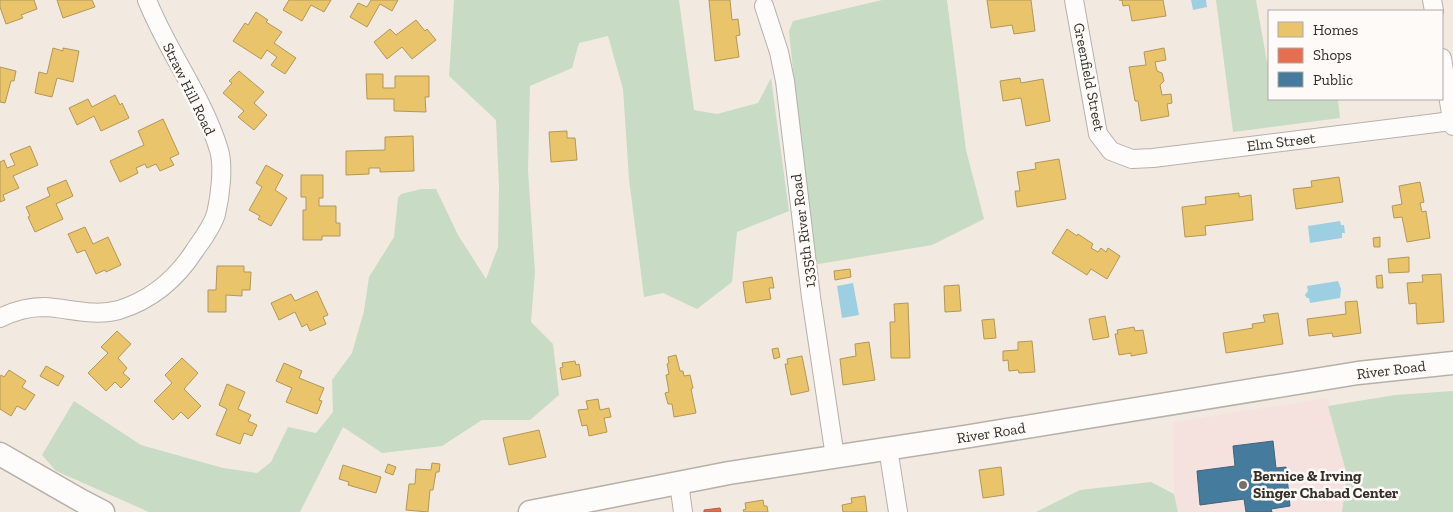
<svg xmlns="http://www.w3.org/2000/svg" width="1453" height="512" font-family="'Zilla Slab',serif">
<rect width="100%" height="100%" fill="#f2eae1"/>
<path fill="#f5e2de" d="M1327,398l20,77 -5,37h-164l-4,-18 -1,-72z"/>
<g fill="#c8dbc4">
<path d="M454,0h225l15,110 23,4 41,-11 13,-25 18,133 -52,21 -5,50 -35,27 -34,-16 -19,4 -15,-118 -6,-90 -15,-53 -29,7 -7,25 -42,18 -2,85 7,101 -4,50 22,22 6,51 -29,25h-48l-40,26 -60,7 -39,-26 -43,85h-151l-93,-41 -14,-16 32,-54 67,44 82,23 34,5 14,-11 17,-35 28,6 17,-21 -1,-32 20,-27 12,-42 5,-34 25,-40 4,-39 3,-4 20,-5h15l22,46 28,44 12,-32 1,-60 -3,-67 -47,-44z"/>
<path d="M882,0h65l19,150 18,69 -52,26 -119,20 -24,-234 4,-10z"/>
<path d="M1216,0h40l11,62 2,2v35h69l2,19 -107,14z"/>
<path d="M1453,391v121h-111l5,-37 -19,-69 67,-11z"/>
<path d="M1151,482l23,12 4,18h-142l44,-22z"/>
</g>
<g fill="#9dcfe2">
<path d="M1191,0h15l1,7 -14,3z"/>
<path d="M1340,221l1,4h3l1,8h-3v5l-32,5 -2,-17z"/>
<path d="M1338,281l3,8 -1,9 -30,5 -1,-5h-2l-2,-3 3,-4 -1,-5z"/>
<path d="M853,283l6,32 -17,3 -5,-32z"/>
</g>
<g fill="#e9c46a" stroke="#b39756">
<path d="M0,0h34l3,9 -16,6 2,3 -17,6 -6,-17z"/>
<path d="M57,0h35l3,7 -32,11z"/>
<path d="M289,0h42l-7,12 -13,-7 -9,16 -19,-11z"/>
<path d="M371,0h27l-6,11 -12,-7 -13,23 -17,-10 8,-14 9,4z"/>
<path d="M709,0h21l2,20 6,-1 2,16 -4,1 3,21 -24,4z"/>
<path d="M987,0h44l4,31 -21,3 -2,-9 -21,3z"/>
<path d="M1119,0h44l3,16 -34,5 -3,-16 -6,1 -1,-6z"/>
<path d="M256,12l12,8 -2,2 16,10 -8,11 22,15 -11,16 -14,-9 6,-8 -10,-7 -6,9 -28,-18 12,-18 3,2z"/>
<path d="M416,20l9,11 2,-2 9,11 -24,19 -10,-12 -15,12 -13,-17 16,-13 6,6z"/>
<path d="M53,48l10,3v-3l16,3 -6,31 -16,-4 -5,19 -17,-4 4,-21 8,2z"/>
<path d="M1164,48l2,12 -11,2 2,9 5,2 2,8 -4,4 2,10 9,-1 1,9 -5,1 2,12 -28,5 -3,-20h-3l-6,-34 17,-2 -2,-13z"/>
<path d="M0,67l16,4 -2,10h-3l-6,22 -5,-1z"/>
<path d="M239,71l25,21 -10,11 13,12 -13,15 -16,-13 6,-6 -21,-18 9,-10 -3,-2z"/>
<path d="M366,74h17v14h12v-12h34v21h-4l1,15 -32,-1v-12h-27z"/>
<path d="M1020,78l1,5 22,-4 7,42 -24,5 -5,-28 -18,3 -3,-20z"/>
<path d="M115,95l5,10 2,-2 7,15 -28,13 -7,-15 -17,9 -8,-17 19,-9 4,8z"/>
<path d="M163,119l16,35 -9,4 4,7 -14,6 -4,-7 -9,4 -2,-4 -9,4 2,5 -18,9 -10,-21 34,-16 -6,-14z"/>
<path d="M567,131v7h8l2,22 -26,2 -2,-30z"/>
<path d="M413,136l1,35 -34,1v-4h-11v6l-23,1v-24l39,-1v-13z"/>
<path d="M30,146l8,19 -25,11 6,12 -16,7 2,5 -5,2v-40l4,-2 3,8 8,-3 -5,-11z"/>
<path d="M1059,159l7,40 -49,8 -2,-16h5l-3,-19 19,-3 -1,-6z"/>
<path d="M266,165l17,10 -8,15 12,8 -16,28 -13,-7 2,-3 -11,-6 13,-23 -6,-4z"/>
<path d="M301,175h22v23h-4v8h17v17h4v13h-18v4h-19v-30h3v-13h-5z"/>
<path d="M1339,177l4,25 -47,7 -3,-20 19,-2 -1,-6z"/>
<path d="M66,180l7,16 -17,8 7,15 -28,13 -7,-15 2,-1 -4,-9 24,-11 -3,-8z"/>
<path d="M1420,182l4,20 -4,1 2,9 4,-1 4,27 -23,4 -5,-25 -8,1 -2,-12 10,-2 -3,-18z"/>
<path d="M1239,193v4l12,-2 2,25 -48,6 1,9 -21,2 -3,-30 24,-3 -1,-7z"/>
<path d="M85,227l8,17 15,-7 13,28 -15,7 -1,-2 -9,4 -11,-24 -8,3 -9,-19z"/>
<path d="M1067,229l10,7 1,-2 15,10 -2,4 7,4 3,-4 5,4 2,-4 12,8 -13,23 -16,-10 -4,6 -35,-22z"/>
<path d="M1380,237v10h-6l-1,-9z"/>
<path d="M1409,257v15l-20,1 -1,-14z"/>
<path d="M217,266h27v6h7l-1,18h-8v6l-16,-1v17h-18v-22h8z"/>
<path d="M850,269l1,8 -16,3 -1,-9z"/>
<path d="M1441,274l3,48 -27,2 -1,-21 -7,1 -2,-21 16,-1 -1,-7z"/>
<path d="M1382,275l1,13h-6l-1,-12z"/>
<path d="M772,277l2,11h-5l2,11 -25,4 -3,-21z"/>
<path d="M959,285l2,26 -16,1 -1,-26z"/>
<path d="M317,291l11,24 -5,2 3,7 -16,7 -3,-7 -5,3 -7,-15 -16,8 -8,-17 20,-9 4,7z"/>
<path d="M1357,301l4,32 -28,4 -1,-4 -23,3 -2,-17 39,-5 -1,-12z"/>
<path d="M908,303l2,55h-19l-1,-36h5l-1,-18z"/>
<path d="M1278,313l5,31 -57,9 -3,-20 30,-5 -1,-4 13,-2 -2,-7z"/>
<path d="M1105,316l4,21 -16,3 -4,-21z"/>
<path d="M994,319l2,19 -12,1 -2,-19z"/>
<path d="M1134,327l1,4 8,-1 4,23 -16,3v-3l-12,2 -4,-21h3l-1,-4z"/>
<path d="M117,331l14,13 -13,14 9,10 -4,5 7,6 -9,9 -6,-6 -9,9 -18,-18 20,-20 -7,-6z"/>
<path d="M1032,341l3,31 -16,1 -1,-3 -9,1 -1,-11 -5,1v-10l15,-1v-8z"/>
<path d="M869,342l6,38 -32,5 -3,-26 16,-3 -1,-12z"/>
<path d="M778,348l2,9 -6,2 -2,-10z"/>
<path d="M676,355l4,16h3l1,5 6,-1 3,13 -2,1 5,24 -22,4 -2,-13h-4l-3,-11 4,-1 -3,-17 3,-1 -2,-10 2,-1 -1,-6z"/>
<path d="M802,356l7,35 -18,4 -6,-31h3l-1,-5z"/>
<path d="M182,358l16,15 -14,16 17,17 -13,13 -7,-7 -8,8 -19,-19 18,-18 -7,-8z"/>
<path d="M575,361l1,4 3,-1 2,12 -19,4 -2,-12 3,-1 -1,-4z"/>
<path d="M284,363l18,8 -3,7 25,10 -5,12 3,1 -5,13 -31,-12 6,-14 -16,-7z"/>
<path d="M46,366l18,10 -6,10 -18,-10z"/>
<path d="M9,370l17,11 -4,6 13,8 -10,15 -8,-4 -6,10 -11,-7v-32l1,-2 3,2z"/>
<path d="M227,384l18,8 -7,17 13,6 -3,6 9,4 -5,11 -8,-3 -4,11 -24,-9 11,-26 -8,-4z"/>
<path d="M598,399l2,11 9,-2 2,9 -7,1 3,14 -18,4 -2,-11 -5,1 -4,-16 10,-1 -2,-8z"/>
<path d="M539,430l7,27 -37,8 -6,-27z"/>
<path d="M432,463l8,1 -1,8h-3l-3,18h-3l-2,22 -22,-2 3,-26h6l1,-15 15,1z"/>
<path d="M388,464l8,3 -3,8 -8,-3z"/>
<path d="M343,465l38,12 -5,16 -28,-8 1,-3 -10,-3z"/>
<path d="M1001,467l3,28 -21,3 -4,-28z"/>
<path d="M865,496l2,16h-24l-1,-7 10,-2 -1,-5z"/>
<path d="M763,500l1,6h3l1,6h-24l-1,-2 3,-1 -1,-6z"/>
</g>
<path fill="#e76f51" stroke="#b25c45" d="M720,508l1,4h-17v-2z"/>
<path fill="#457b9d" stroke="#40647a" d="M1273,441l3,27 10,-1 4,39 -19,3 1,3h-26l-2,-13 -44,6 -3,-34 38,-5 -2,-20z"/>
<g fill="none" stroke-linecap="round" stroke-linejoin="round">
<g stroke="#b7b0a9" stroke-width="20">
<g id="minor">
<path d="M1074,0l24,134 13,17 21,8 21,-1 299,-37"/>
<path d="M1432,0l2,11"/>
<path d="M764,6l15,46 6,29 26,216 24,160"/>
<path d="M1442,58l11,68"/>
<path d="M0,318c14,-7 28,-11 44,-11 25,1 49,10 75,3 32,-10 58,-32 76,-60 7,-10 17,-23 21,-36 4,-17 8,-47 3,-64 -16,-53 -52,-99 -72,-150"/>
<path d="M888,448l10,64"/>
<path d="M679,483l4,29"/>
</g>
</g>
<g stroke="#b7b0a9" stroke-width="25">
<g id="tertiary">
<path d="M0,454l80,46 23,12"/>
<path d="M530,512l199,-39 235,-36 394,-64 95,-10"/>
</g>
</g>
<use href="#minor" stroke="#fdfcfa" stroke-width="18"/>
<use href="#tertiary" stroke="#fdfcfa" stroke-width="22"/>
</g>
<circle fill="#777069" stroke="#fdfaf7" stroke-width="2" cx="1243" cy="485" r="5"/>
<g text-anchor="middle" dominant-baseline="central" stroke-width="5" stroke-linejoin="round" paint-order="stroke">
<g font-size="15" fill="#352f28" stroke="#fdfaf7">
<text transform="translate(1089 77) rotate(79)">Greenfield Street</text>
<text transform="translate(189 89) rotate(64)">Straw Hill Road</text>
<text transform="translate(1281 142) rotate(-7)">Elm Street</text>
<text transform="translate(803 231) rotate(-97)">1335th River Road</text>
<text transform="translate(1391 370) rotate(-7)">River Road</text>
<text transform="translate(991 433) rotate(-9)">River Road</text>
</g>
<g font-size="15" font-weight="bold" fill="#352f28" stroke="#fdfaf7" text-anchor="start">
<text x="1253" y="476">Bernice &amp; Irving<tspan x="1253" dy="17">Singer Chabad Center</tspan></text>
</g>
</g>
<rect x="1268" y="10" width="175" height="90" fill="#fdfaf7" stroke="#ada9a4"/>
<rect x="1278" y="22" width="25" height="15" fill="#e9c46a" stroke="#ada9a4"/>
<text x="1313" y="35" font-size="15" fill="#352f28">Homes</text>
<rect x="1278" y="48" width="25" height="15" fill="#e76f51" stroke="#ada9a4"/>
<text x="1313" y="60" font-size="15" fill="#352f28">Shops</text>
<rect x="1278" y="72" width="25" height="15" fill="#457b9d" stroke="#ada9a4"/>
<text x="1313" y="85" font-size="15" fill="#352f28">Public</text>
</svg>
